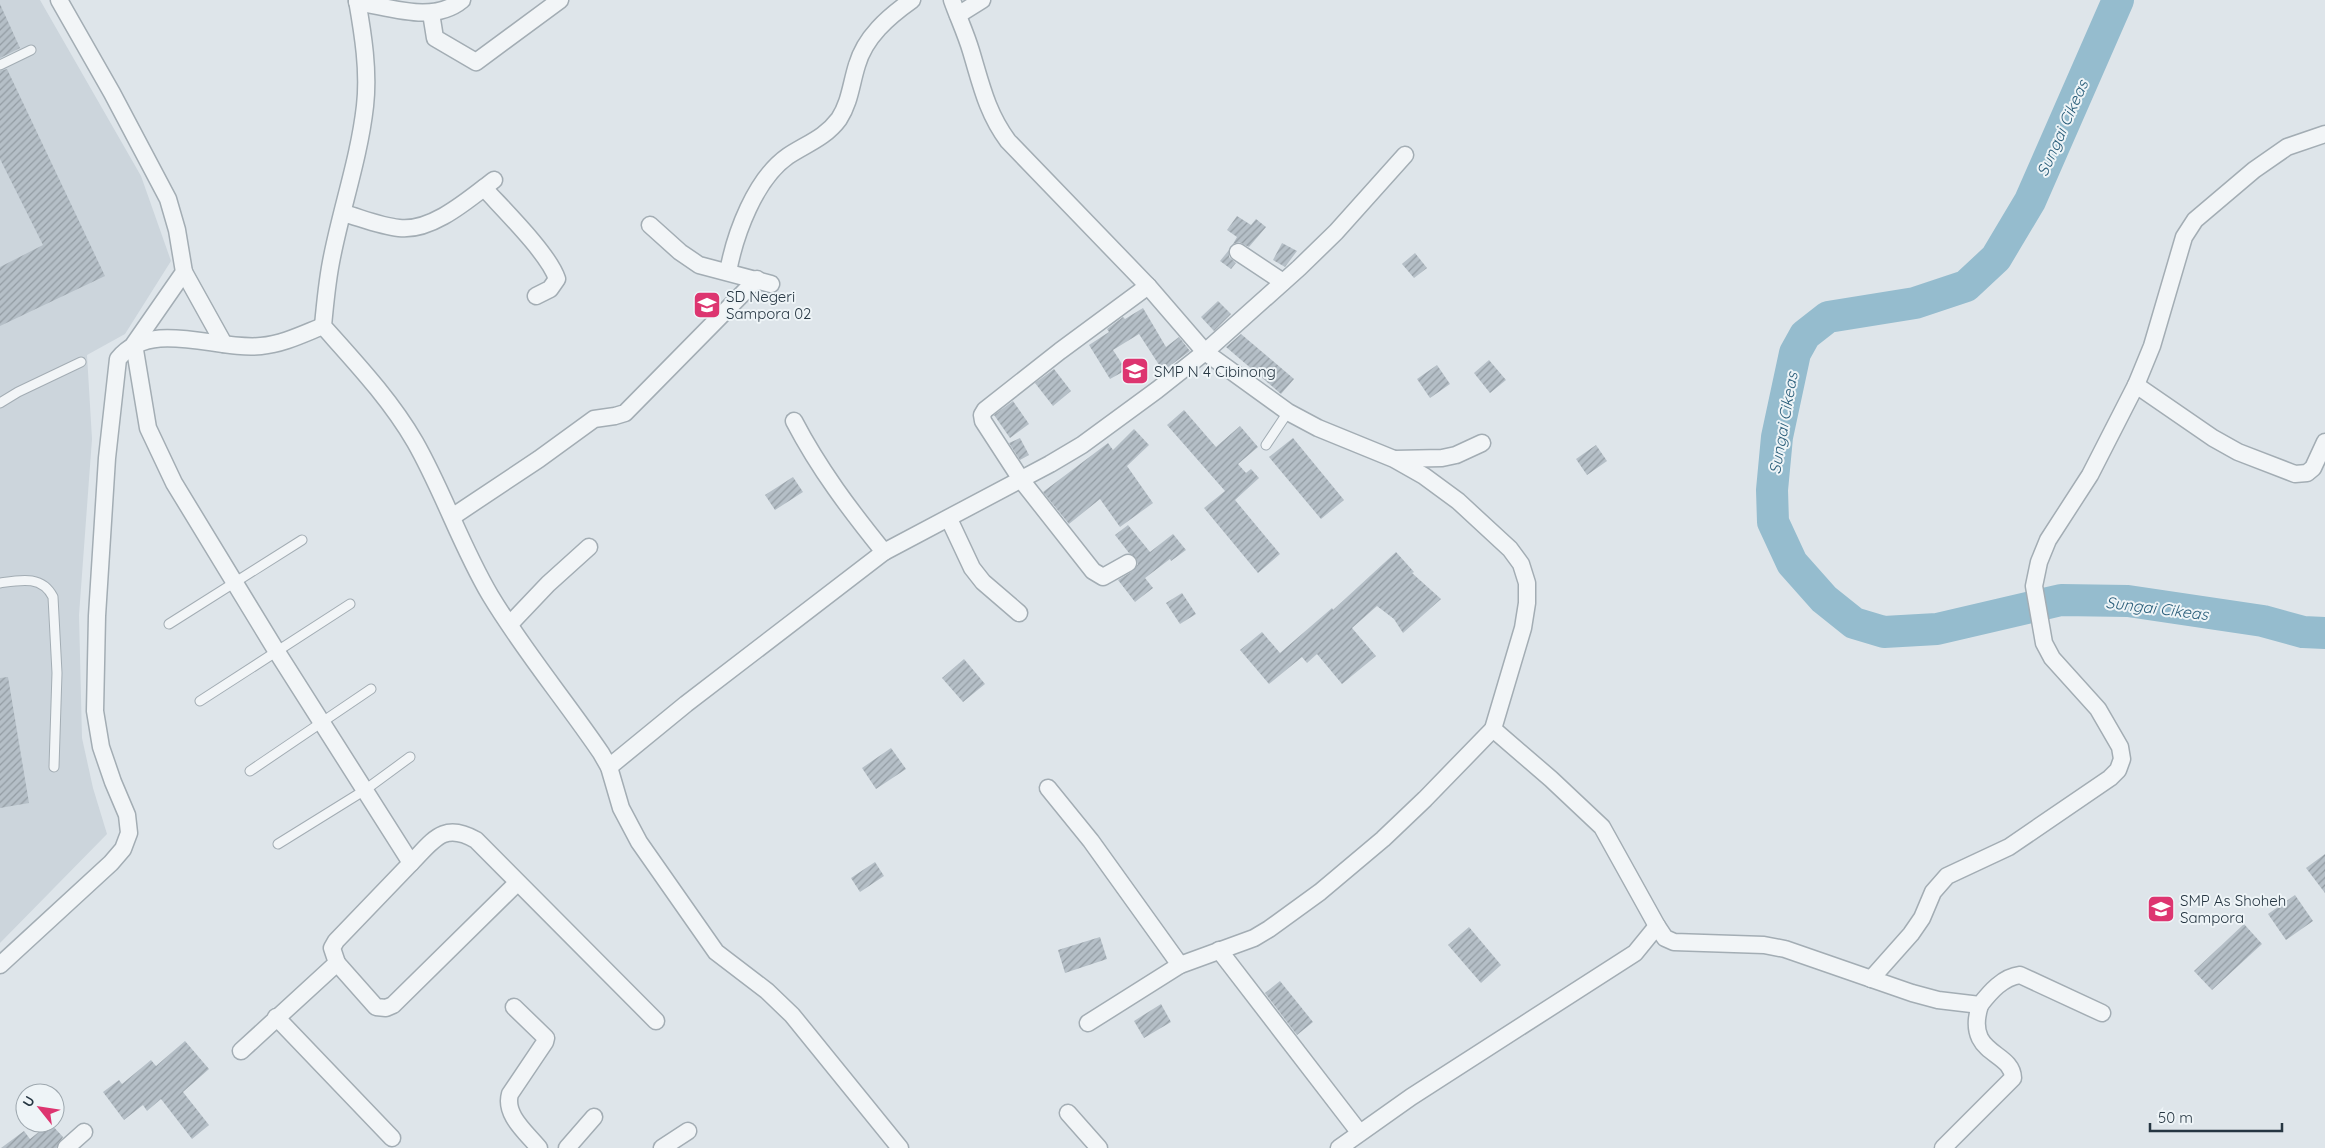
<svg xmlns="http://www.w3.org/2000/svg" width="2325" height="1148" font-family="Quicksand,sans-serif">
<defs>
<pattern id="building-hatch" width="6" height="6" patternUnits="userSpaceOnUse" patternTransform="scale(1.25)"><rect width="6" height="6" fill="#b5bfc7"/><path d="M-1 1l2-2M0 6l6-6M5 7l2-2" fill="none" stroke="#939ca3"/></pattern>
</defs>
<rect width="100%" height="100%" fill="#dee5ea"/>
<path fill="#ccd5dc" d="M0,0h40l101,176 30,85 -46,73 -38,21 5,84 -13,176 3,123 11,50 14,46 -107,109z"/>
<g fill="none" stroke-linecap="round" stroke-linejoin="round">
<path stroke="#95bcce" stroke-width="32" d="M2118,0l-88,201 -34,57 -30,28 -51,17 -87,14 -23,18 -10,18 -18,84 -5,53 1,32 19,41 32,36 30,24 30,9 53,-3 124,-29 67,1 135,20 40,11 22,1"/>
</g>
<g fill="url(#building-hatch)">
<path d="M0,4l20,44 -20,10z"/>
<path d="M7,69l98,207 -105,50v-59l43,-22 -43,-86v-88z"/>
<path d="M1237,216l14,9 5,-6 10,8 -17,20 -10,-5 -6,2 4,-7 -10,-7z"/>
<path d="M1282,243l15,8 -12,16 -12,-7z"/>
<path d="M1229,250v7l7,6 -5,6 -11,-8z"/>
<path d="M1415,253l12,15 -13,10 -12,-14z"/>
<path d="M1218,301l13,13 -17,17 -13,-14z"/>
<path d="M1143,308l23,39 13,-10 11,14 -27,20 -24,-37 -26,16 13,20 -16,9 -21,-34 20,-13 -2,-3 16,-12 2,2z"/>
<path d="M1241,334l53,45 -13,15 -55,-47z"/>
<path d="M1489,360l17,20 -16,13 -16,-20z"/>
<path d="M1437,365l13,19 -20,14 -13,-19z"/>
<path d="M1054,369l17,22 -18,15 -18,-23z"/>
<path d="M1013,401l16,23 -19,14 -16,-23z"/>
<path d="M1184,410l32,37 24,-21 18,21 -20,17 8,9 5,-4 8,9 -24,22 45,54 -22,19 -54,-65 21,-17 -58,-66z"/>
<path d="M1134,429l15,16 -22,21 26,37 -33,24 -20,-28 -31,25 -26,-32 65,-49 5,7z"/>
<path d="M1020,438l9,17 -9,5 -11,-17z"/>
<path d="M1293,438l51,62 -23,19 -52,-62z"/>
<path d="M1596,445l11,16 -20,14 -11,-16z"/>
<path d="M793,477l10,15 -28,18 -10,-15z"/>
<path d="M1128,525l22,27 23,-18 13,16 -15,11 -1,-2 -25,19 8,10 -18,14 -17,-22 15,-9 5,-7 -2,-6 -7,-5 -14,-18z"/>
<path d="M1396,552l18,20 -2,1 29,26 -38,34 -9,-14 -17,-13 -25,22 24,28 -34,28 -25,-30 -10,9 -5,-6 -33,27 -29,-34 22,-18 18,21 52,-45 1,2z"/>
<path d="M1182,593l14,21 -16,10 -14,-21z"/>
<path d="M964,659l21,25 -22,18 -21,-24z"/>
<path d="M8,677l21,126 -29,5v-130z"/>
<path d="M891,748l15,21 -30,20 -14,-21z"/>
<path d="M2325,854v39l-19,-25z"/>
<path d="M875,862l9,14 -24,16 -9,-14z"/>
<path d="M2295,895l18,26 -27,19 -18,-26z"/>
<path d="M2244,924l18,20 -50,46 -18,-19z"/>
<path d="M1469,927l32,38 -20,18 -33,-38z"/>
<path d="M1100,937l7,22 -42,14 -7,-23z"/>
<path d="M1280,981l33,41 -16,13 -32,-42z"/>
<path d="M1161,1004l10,18 -27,16 -10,-17z"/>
<path d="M185,1041l24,28 -26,23 26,33 -17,14 -31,-40 -14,12 -4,-6 -19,15 -21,-28 16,-12 3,4 29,-24 5,6z"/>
<path d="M50,1123l13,14 -7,11h-55l23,-17 6,8z"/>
</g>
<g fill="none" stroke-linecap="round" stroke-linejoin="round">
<g stroke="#a3adb4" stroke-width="11">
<g id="lane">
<path d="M0,65l31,-15"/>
<path d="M0,403l18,-11 63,-30"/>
<path d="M1266,445l22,-33"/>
<path d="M0,583c20,-3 42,-8 53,14l4,76 -3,94"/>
<path d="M169,624l133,-84"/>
<path d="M200,701l150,-97"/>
<path d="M250,771l121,-82"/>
<path d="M278,844l87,-54 45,-33"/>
</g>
</g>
<g stroke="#a3adb4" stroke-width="19">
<g id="street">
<path d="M59,0l53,93 56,106 9,31 7,42 -50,72 14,84 26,55 103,169 134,211 -75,78 -4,7 5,15 -96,88"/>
<path d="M357,0c6,34 12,71 8,106 -6,53 -24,103 -34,156 -4,21 -6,42 -8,64 32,36 67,73 92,116 28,49 46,104 75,153 33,55 75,105 111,158l8,14 12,41 18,34 77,110 51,39 25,24 108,133"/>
<path d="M952,0c6,17 14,34 19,51 10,33 16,62 37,90l140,145 57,66 83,60 30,16 76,31 30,17 34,25 52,48 11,15 6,19v20l-4,25 -30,101 -68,70 -42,40 -63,53 -51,37 -15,9 -74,27 -92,58"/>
<path d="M357,2c33,5 76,22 105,-2"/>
<path d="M431,13l4,25 41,24 84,-62"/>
<path d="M958,15l24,-15"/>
<path d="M484,188c19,21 65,66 73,91l-7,10 -14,7"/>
<path d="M343,213c18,5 37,13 56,15 33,4 70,-29 95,-48"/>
<path d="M650,225l30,27 19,13 72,19"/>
<path d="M1238,252l45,30"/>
<path d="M184,272l40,72"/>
<path d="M728,272c7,-38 27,-93 60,-116 18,-12 37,-18 51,-37 11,-17 12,-35 18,-54 8,-28 31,-48 55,-65"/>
<path d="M2136,385l77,53 25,14 57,22 12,-1 6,-5 12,-26"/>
<path d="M794,421c25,48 56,89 90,131"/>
<path d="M1395,459l47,-1 14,-3 26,-12"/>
<path d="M452,517l87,-58 55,-40 21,-3 10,-3 132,-134"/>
<path d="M949,519l23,49 11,14 36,31"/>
<path d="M1128,563l-25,14 -10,-6 -71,-90 -39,-60 -1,-6 3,-5 75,-59 88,-65"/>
<path d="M510,624l38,-40 41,-37"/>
<path d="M1493,729l58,50 51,48 55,99"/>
<path d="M609,767l77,-63 198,-152 166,-88 32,-19 75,-55 48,-38 94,-84 37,-36 69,-77"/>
<path d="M1048,788l43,53 89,124"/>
<path d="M411,863c22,-22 32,-42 65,-23l180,181"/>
<path d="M1219,950l140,182"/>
<path d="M337,963l39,44 10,1 7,-3 124,-122"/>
<path d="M0,965l111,-102 12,-14 6,-16 -2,-18 -14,-33 -12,-35 -6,-36 2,-95 10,-158 11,-99c33,-41 99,-8 143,-13 22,-2 42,-12 62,-20"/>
<path d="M1871,979l40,-45 11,-16 11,-26 14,-16 62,-29 101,-69 8,-8 4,-11 -2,-12 -22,-38 -46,-51 -8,-15 -10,-57 5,-24 9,-22 42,-65 46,-90 16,-39 32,-109 11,-17 59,-50 33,-23 38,-13"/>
<path d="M514,1007l32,31 -1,4 -35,52c-6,21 16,38 29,54"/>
<path d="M276,1017l116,121"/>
<path d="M1068,1113l31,35"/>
<path d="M66,1148l18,-16"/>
<path d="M567,1148l27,-31"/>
<path d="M662,1148l26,-17"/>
<path d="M1339,1148l72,-51 224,-144 22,-27 8,12 9,4 90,3 21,4 127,44 26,7 42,5c10,-13 23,-28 40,-30l82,38"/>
<path d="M1943,1148l70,-70c-1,-28 -49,-22 -33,-73"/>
</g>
</g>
<use href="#lane" stroke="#f2f5f7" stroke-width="9"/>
<use href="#street" stroke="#f2f5f7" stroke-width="16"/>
</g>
<defs>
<g id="school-square" transform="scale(1.4375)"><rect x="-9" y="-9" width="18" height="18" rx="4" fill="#dd3570" stroke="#eef4f7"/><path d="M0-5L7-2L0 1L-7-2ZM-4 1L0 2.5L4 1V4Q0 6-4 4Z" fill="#fff"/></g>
</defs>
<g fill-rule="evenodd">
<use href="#school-square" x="707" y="305"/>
<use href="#school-square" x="1135" y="371"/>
<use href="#school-square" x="2161" y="909"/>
</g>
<g text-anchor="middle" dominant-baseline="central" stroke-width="4" stroke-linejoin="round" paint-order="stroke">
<g font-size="15" fill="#263642" stroke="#eef4f7" text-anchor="start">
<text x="726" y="296">SD Negeri<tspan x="726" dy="17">Sampora 02</tspan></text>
<text x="1154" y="371">SMP N 4 Cibinong</text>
<text x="2180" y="900">SMP As Shoheh<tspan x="2180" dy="17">Sampora</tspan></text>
</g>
<g font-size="16" font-style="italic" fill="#2b5f7b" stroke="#eef4f7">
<text transform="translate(2062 128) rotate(-66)">Sungai Cikeas</text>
<text transform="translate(1783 423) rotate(-80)">Sungai Cikeas</text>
<text transform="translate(2157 608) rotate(7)">Sungai Cikeas</text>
</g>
</g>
<g transform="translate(40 1108) rotate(300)"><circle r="24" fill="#eef4f7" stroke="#9ea8af"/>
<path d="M0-4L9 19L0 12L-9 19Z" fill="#dd3570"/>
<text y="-8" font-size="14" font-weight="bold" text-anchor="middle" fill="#263642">U</text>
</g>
<path d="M2150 1123v8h132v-8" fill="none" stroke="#263642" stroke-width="2.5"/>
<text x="2158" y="1123" font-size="15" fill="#263642" stroke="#eef4f7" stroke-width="4" paint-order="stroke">50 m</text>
</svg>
